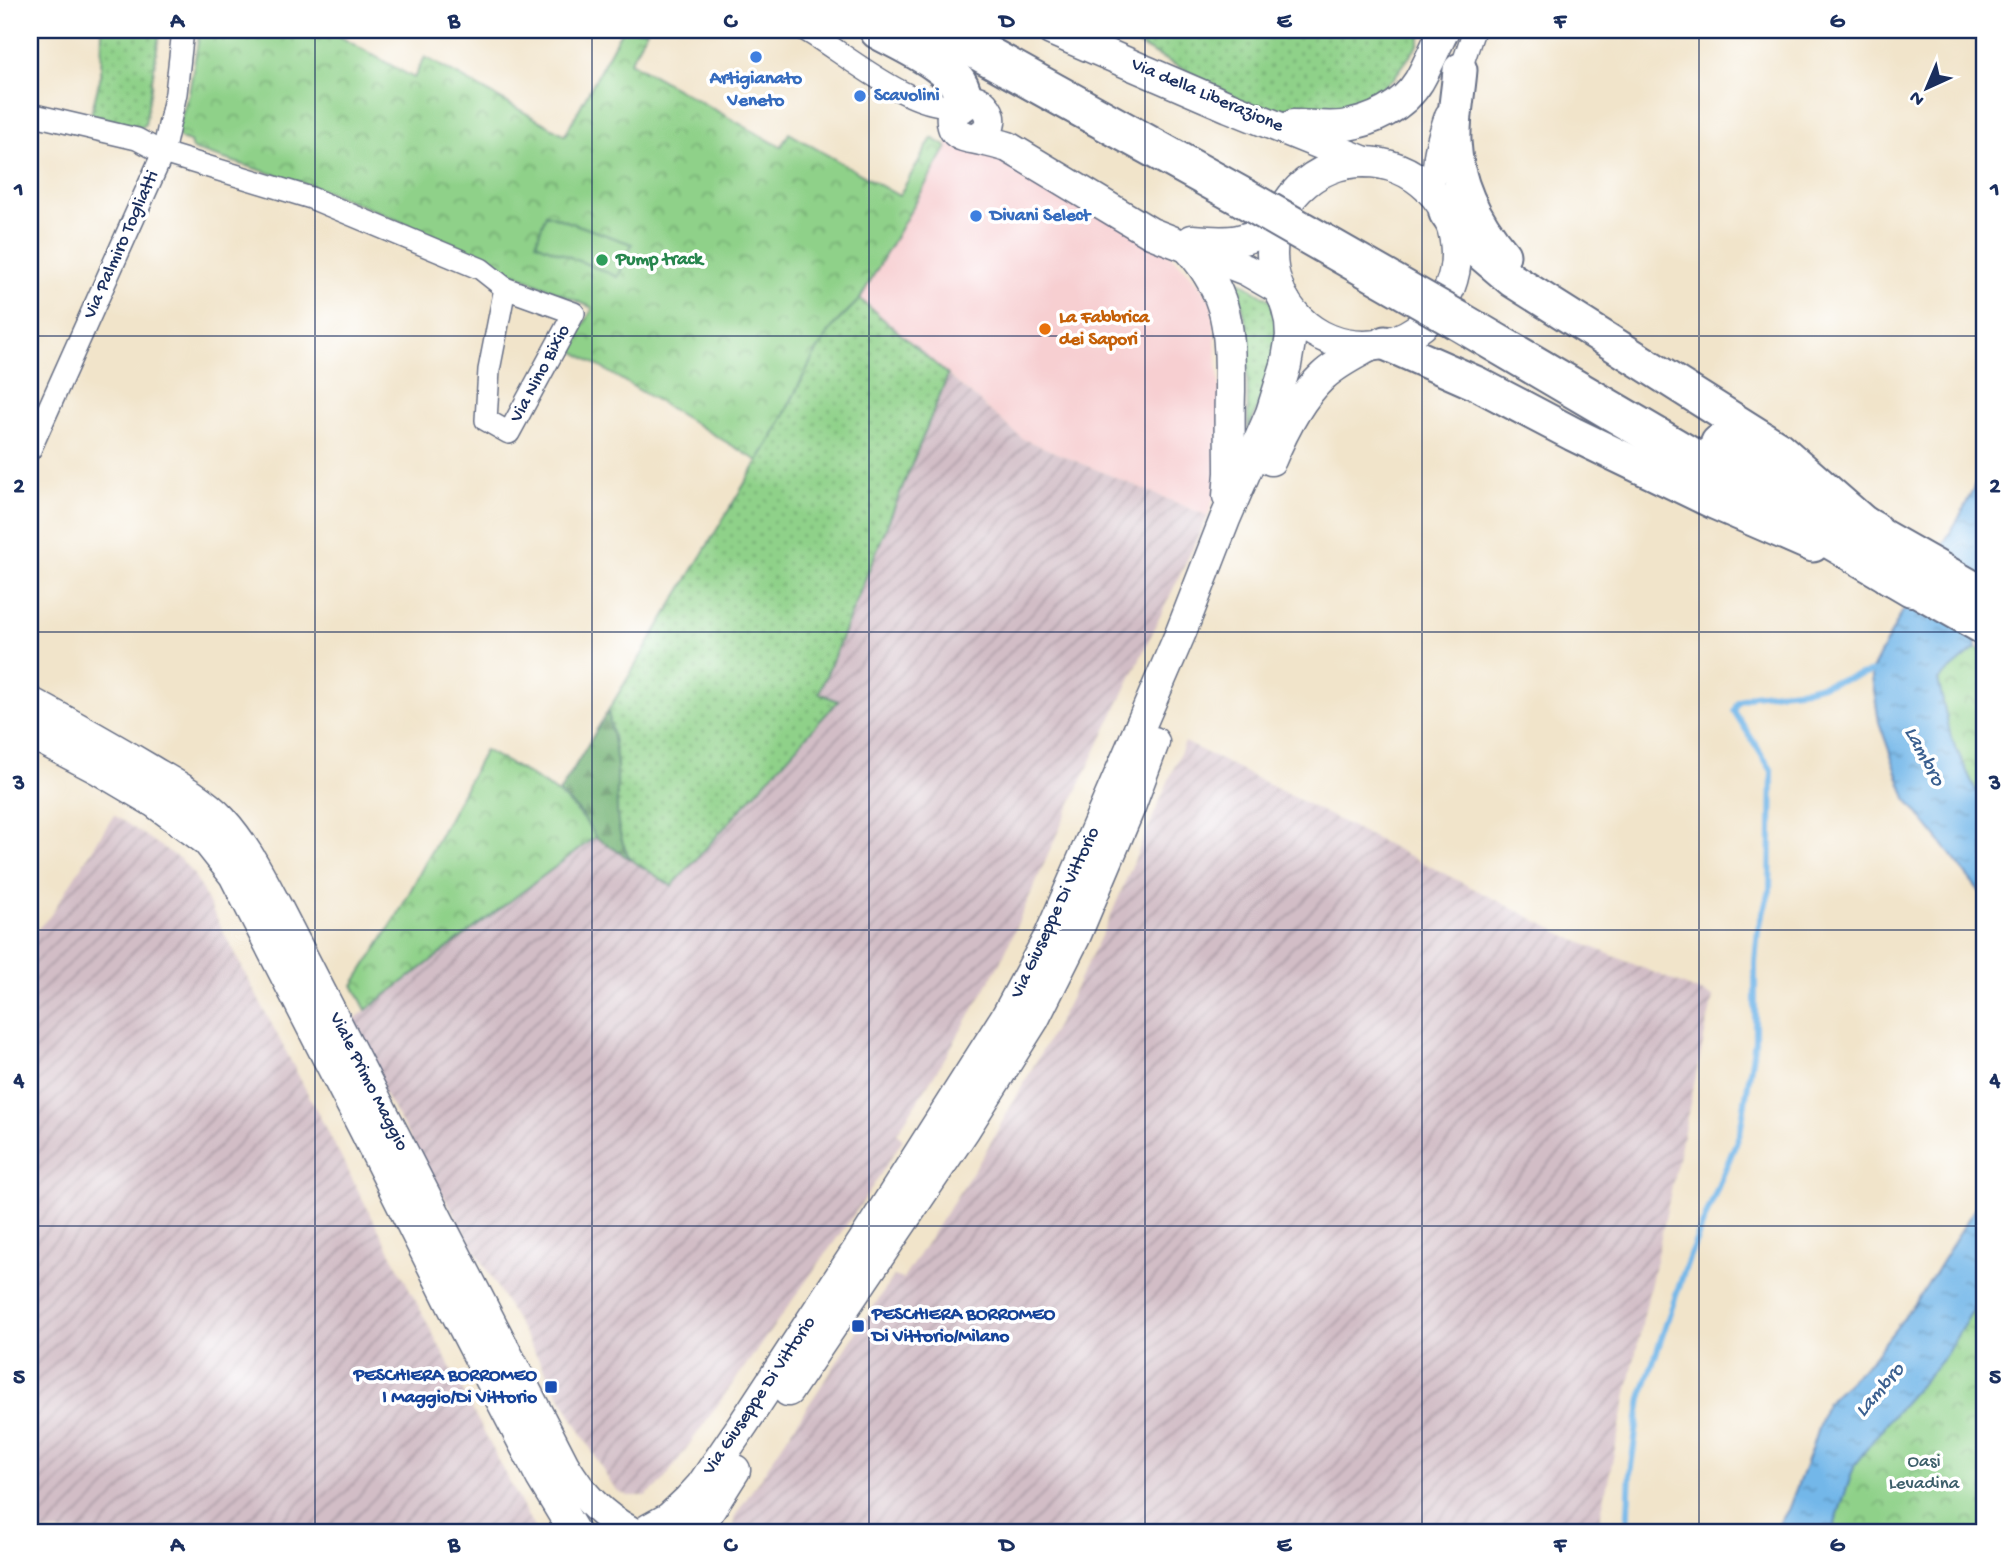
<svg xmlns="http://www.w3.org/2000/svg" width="2014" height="1562" font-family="'Gochi Hand',sans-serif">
<defs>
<pattern id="industrial-furrows" width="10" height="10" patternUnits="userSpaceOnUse" patternTransform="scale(1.75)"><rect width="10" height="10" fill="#d2bdc6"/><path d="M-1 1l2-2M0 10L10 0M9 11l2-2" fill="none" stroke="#aa9aa4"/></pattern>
<pattern id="grass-dots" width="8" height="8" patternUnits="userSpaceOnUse" patternTransform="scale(1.75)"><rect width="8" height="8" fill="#8fd189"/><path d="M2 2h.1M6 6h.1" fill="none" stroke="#74aa73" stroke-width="1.8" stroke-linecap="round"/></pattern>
<pattern id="forest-firs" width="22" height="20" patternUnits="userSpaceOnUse" patternTransform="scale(1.75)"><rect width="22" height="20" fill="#73b375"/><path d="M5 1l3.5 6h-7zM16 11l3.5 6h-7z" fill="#5e9263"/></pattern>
<pattern id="park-crowns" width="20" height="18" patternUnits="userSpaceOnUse" patternTransform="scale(1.75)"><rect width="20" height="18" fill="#8fd189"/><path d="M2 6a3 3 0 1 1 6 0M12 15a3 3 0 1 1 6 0" fill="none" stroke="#74aa73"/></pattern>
<pattern id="water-ripples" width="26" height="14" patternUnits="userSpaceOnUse" patternTransform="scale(1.75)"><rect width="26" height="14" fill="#73b7e9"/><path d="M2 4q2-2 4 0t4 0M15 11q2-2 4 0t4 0" fill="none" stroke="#5e95c0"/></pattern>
</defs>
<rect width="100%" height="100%" fill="#fff"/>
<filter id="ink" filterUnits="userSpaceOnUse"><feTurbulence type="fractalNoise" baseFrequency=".0143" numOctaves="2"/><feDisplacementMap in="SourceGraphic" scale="14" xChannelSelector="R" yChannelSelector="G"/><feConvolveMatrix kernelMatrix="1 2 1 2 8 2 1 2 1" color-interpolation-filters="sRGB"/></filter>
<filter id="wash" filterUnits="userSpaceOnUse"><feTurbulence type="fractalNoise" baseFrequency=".00686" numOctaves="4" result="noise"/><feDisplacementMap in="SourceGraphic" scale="28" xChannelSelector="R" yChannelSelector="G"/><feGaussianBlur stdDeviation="1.57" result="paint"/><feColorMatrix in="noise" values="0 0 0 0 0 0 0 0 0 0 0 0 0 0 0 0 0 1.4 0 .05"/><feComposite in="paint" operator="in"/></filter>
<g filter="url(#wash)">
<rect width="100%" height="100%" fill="#f1e4ca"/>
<path fill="#f7cfd1" d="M953,134l201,106 31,29 16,17 11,17 15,174 -15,25 -4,14 -185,-77 -163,-140z"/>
<g fill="url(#industrial-furrows)">
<path d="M948,375l75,64 185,77 -137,287 -70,158 -55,95 -49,77 6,6 -41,64 -201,281 -16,12h-17l-10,-5 -8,-9 -265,-456 250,-189 77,49 165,-185 -18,-8z"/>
<path d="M1185,742l390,198 138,57 -116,535h-862l-1,-14 3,-5 157,-237 9,3 80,-123 78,-139 47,-95z"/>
<path d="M114,815l66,44 13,14 343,659h-506v-595l20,-21z"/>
</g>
<g fill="url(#grass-dots)" stroke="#558074" stroke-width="2">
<path d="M102,30h58l-15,95 -5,3 -49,-14 10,-39z"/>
<path d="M1111,30h311l-4,15 -25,34 -34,25 -53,13 -44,-5z"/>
<path d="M1229,274l44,28 4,22 -4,48 -25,58 -1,-104 -7,-30z"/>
<path d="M860,299l88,76 -129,318 19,8 -166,185 -42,-27 -9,-17 -5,-23 1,-56 -9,-52 167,-278 38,-76 21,-32z"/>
</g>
<path fill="url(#forest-firs)" stroke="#47716a" stroke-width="2" d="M608,711c3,18 8,37 9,56 1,35 -5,59 13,92l-35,-22 -16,-26 -20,-18z"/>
<g fill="url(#park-crowns)" stroke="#558074" stroke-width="2">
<path d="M200,30h128l86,48 11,-21 140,78 57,-105h25l-17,32 151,85 8,-14 110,63 33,-58 15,9 -87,152 -26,26 -21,32 -38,76 -17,28 -188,-112 23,-41 -85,-37 -20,-13 -127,-53 -46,-18 -123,-38 -2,-7c-7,-2 -11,-3 -14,-9l13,-40z"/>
<path d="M1976,648l8,5v150l-6,-8 -27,-57 -13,-58z"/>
<path d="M485,750c41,24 88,43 110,87l-229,173 -13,-25 43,-67z"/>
<path d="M1984,1291v241h-152l23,-68 33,-43 57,-65z"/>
</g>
<path fill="#8fd189" stroke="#558074" stroke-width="2" d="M546,214l86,30 -14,33 -82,-34z"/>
<g fill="url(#water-ripples)" stroke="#4773a4" stroke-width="2">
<path d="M1984,466v115l-11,17 3,50 -38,32 13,58 27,57 6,8v94l-78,-99 -27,-76 -8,-50 29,-56 60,-100z"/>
<path d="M1984,1193v98l-39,65 -57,65 -33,43 -23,68h-58l14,-22 23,-60 15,-47 46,-44 48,-62z"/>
</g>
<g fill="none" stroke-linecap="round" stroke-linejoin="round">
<path stroke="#73b7e9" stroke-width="6" d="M1627,1532l3,-59 11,-75 47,-138 52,-127 15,-92v-79l3,-33 12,-39 2,-119 -38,-60 4,-9 15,-7 54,-6 69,-18"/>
</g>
</g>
<g filter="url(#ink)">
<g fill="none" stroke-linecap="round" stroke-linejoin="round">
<g stroke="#666e84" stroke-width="24">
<g id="street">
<path d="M805,30c37,21 111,86 154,74"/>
<path d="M1457,80l17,-50"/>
<path d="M30,114l107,25 26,14 148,45 170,71 24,19 69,25 -65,120 -23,-13 3,-50 16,-82"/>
<path d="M1436,197c-6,-33 -1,-51 10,-83"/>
<path d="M30,450l133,-297 13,-60 7,-63"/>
</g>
</g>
<g stroke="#666e84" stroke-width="33">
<g id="secondary">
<path d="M1051,30l178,77 136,55"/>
<path d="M1293,125c16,0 33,3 49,1 30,-4 61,-19 77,-45 9,-16 16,-33 24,-49"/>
<path d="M975,138c34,-12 3,-54 -18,-32 -4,4 -6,9 -5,15 1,17 17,16 29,19 9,2 18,4 27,7l143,86 95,37 33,19"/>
<circle cx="1364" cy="254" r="92"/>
<path d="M1192,240c36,3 57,4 86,-19"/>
<path d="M1189,249c41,46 41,83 41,142 -1,27 0,55 0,82l-2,23"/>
<path d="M1271,460c12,-29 29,-62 52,-84 14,-13 31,-21 47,-30"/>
<path d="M30,702c41,22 82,45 122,69 24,14 50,28 70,49 24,26 40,60 57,91l285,554c19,31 35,49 67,67"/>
<path d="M30,733l70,37 54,32 53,39 27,34 131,256 87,174 89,172 33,55"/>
<path d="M788,1391l177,-262 69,-110 41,-82 55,-130 24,-65"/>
<path d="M649,1529l20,-11 20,-19 12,-13 43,-63 124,-189 139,-219 43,-80 131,-303 44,-113 46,-106 15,-48 5,-29 -1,-15 -5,-20"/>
<path d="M696,1532l39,-62"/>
</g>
</g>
<g stroke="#666e84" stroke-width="37">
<g id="primary">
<path d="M1460,70c-2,24 -7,48 -6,71 2,43 22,82 49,114"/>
<path d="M1446,213l18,26 48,41 266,168 95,83 111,63"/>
<path d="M1385,343l93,41 95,50 141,68 99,43"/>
<path d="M1889,577l23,10 72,41"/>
</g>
</g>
<g stroke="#666e84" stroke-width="42">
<g id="highway">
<path d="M879,30c23,13 91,41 82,73"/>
<path d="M941,30l303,168"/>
<path d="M1459,321l453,266"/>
<path d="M1720,444l153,87"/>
</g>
</g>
<use href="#street" stroke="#fff" stroke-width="21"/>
<use href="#secondary" stroke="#fff" stroke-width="30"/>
<use href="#primary" stroke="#fff" stroke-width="33"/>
<use href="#highway" stroke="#fff" stroke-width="38"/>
<g stroke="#666e84" stroke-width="42" stroke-linecap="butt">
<path id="highway-bridge" d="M1244,198l215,123"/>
</g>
<use href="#highway-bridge" stroke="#fff" stroke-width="38"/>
</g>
</g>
<path fill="none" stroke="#1b2f5e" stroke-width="2" stroke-opacity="0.55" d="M315,30v1502M592,30v1502M869,30v1502M1145,30v1502M1422,30v1502M1699,30v1502M30,336h1954M30,632h1954M30,930h1954M30,1226h1954"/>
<g fill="#3f7fe0" stroke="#fff" stroke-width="2.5">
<circle cx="756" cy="57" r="7"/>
<circle cx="860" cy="96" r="7"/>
<circle cx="976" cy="216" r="7"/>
</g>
<circle fill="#2e9e5b" stroke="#fff" stroke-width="2.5" cx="602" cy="260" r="7"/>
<circle fill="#e8710a" stroke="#fff" stroke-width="2.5" cx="1045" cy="329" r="7"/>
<g fill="#1a4fb4" stroke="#fff" stroke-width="2.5">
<rect x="851" y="1319" width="14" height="14" rx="3.5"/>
<rect x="544" y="1380" width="14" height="14" rx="3.5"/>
</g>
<g text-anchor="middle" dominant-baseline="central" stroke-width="7" stroke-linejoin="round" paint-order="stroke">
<g font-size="19" font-weight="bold" fill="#366cbe" stroke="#fff" text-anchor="start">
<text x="756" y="79" text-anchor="middle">Artigianato<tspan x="756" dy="22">Veneto</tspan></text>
<text x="874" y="96">Scavolini</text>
<text x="990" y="216">Divani Select</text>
</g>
<g font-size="19" fill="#1b2f5e" stroke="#fff">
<text transform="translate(1207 96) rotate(23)">Via della Liberazione</text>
<text transform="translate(122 245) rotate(-66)">Via Palmiro Togliatti</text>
<text transform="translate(541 374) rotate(-62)">Via Nino Bixio</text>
<text transform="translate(1056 913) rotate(-65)">Via Giuseppe Di Vittorio</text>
<text transform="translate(368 1082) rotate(63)">Viale Primo Maggio</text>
<text transform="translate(760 1396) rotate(-56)">Via Giuseppe Di Vittorio</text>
</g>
<g font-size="19" font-weight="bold" fill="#27864d" stroke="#fff" text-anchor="start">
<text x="616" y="260">Pump track</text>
</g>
<g font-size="19" font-weight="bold" fill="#c56008" stroke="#fff" text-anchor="start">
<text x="1059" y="318">La Fabbrica<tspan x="1059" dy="22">dei Sapori</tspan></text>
</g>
<g font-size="19" font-weight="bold" fill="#164399" stroke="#fff" text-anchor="start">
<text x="872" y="1315">PESCHIERA BORROMEO<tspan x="872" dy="22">Di Vittorio/Milano</tspan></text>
<text x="537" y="1376" text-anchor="end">PESCHIERA BORROMEO<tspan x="537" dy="22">I Maggio/Di Vittorio</tspan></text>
</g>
<g font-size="19" fill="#3e606b" stroke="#fff">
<text x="1924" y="1462">Oasi<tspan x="1924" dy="22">Levadina</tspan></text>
</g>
<g font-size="21" font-style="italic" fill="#3a5f8f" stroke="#fff">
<text transform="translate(1923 757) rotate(62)">Lambro</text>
<text transform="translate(1881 1391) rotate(-49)">Lambro</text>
</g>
</g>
<rect width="2014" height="1562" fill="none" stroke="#fff" stroke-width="77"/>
<g transform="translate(1927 88) rotate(224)" stroke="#ffffff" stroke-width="5" paint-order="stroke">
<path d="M0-5L12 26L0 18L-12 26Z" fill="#1b2f5e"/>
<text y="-10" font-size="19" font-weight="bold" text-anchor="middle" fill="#1b2f5e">N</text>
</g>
<rect x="38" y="38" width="1938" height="1486" fill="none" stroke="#1b2f5e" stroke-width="2.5"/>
<g font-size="23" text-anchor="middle" font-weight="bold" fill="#1b2f5e">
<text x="177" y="27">A</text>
<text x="454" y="27">B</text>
<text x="730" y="27">C</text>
<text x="1007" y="27">D</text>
<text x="1284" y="27">E</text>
<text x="1560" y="27">F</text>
<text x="1837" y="27">G</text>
<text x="19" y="195">1</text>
<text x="1995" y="195">1</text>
<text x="19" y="492">2</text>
<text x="1995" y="492">2</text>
<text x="19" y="789">3</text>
<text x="1995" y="789">3</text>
<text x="19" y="1086">4</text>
<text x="1995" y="1086">4</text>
<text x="19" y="1383">5</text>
<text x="1995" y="1383">5</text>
<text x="177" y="1551">A</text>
<text x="454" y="1551">B</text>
<text x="730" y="1551">C</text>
<text x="1007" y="1551">D</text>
<text x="1284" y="1551">E</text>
<text x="1560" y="1551">F</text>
<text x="1837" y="1551">G</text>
</g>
</svg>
